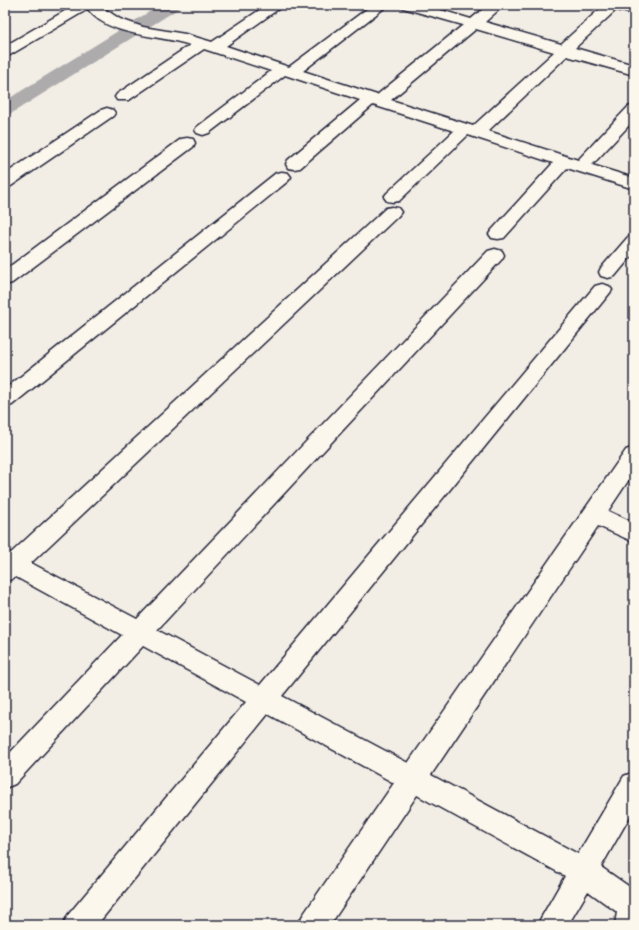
<svg xmlns="http://www.w3.org/2000/svg" width="639" height="930" font-family="'Patrick Hand',sans-serif">
<rect width="100%" height="100%" fill="#f2eee5"/>
<filter id="ink" filterUnits="userSpaceOnUse"><feTurbulence type="fractalNoise" baseFrequency=".025" numOctaves="2"/><feDisplacementMap in="SourceGraphic" scale="8" xChannelSelector="R" yChannelSelector="G"/><feConvolveMatrix kernelMatrix="1 2 1 2 8 2 1 2 1" color-interpolation-filters="sRGB"/></filter>
<g filter="url(#ink)">
<g fill="none" stroke-linecap="round" stroke-linejoin="round">
<path fill="#aeabad" fill-rule="evenodd" d="M160,5h20l-2,4 -166,104 -7,2v-14z"/>
<g stroke="#22223b" stroke-width="3">
<g id="street">
<path d="M75,5l25,1 20,13 23,8 42,7 27,8 55,-37h17l-58,41 63,21 83,-62h16l-85,66 74,24 86,-70 -60,-17 -2,-3h23l47,14 17,-14h16l-19,17 76,22 43,-39 30,1v8l-18,-4 -41,38 59,17v10l-67,-19 -79,75 90,29 50,-53 6,-2v15l-42,45 42,13v11l-67,-21 -63,70 -6,1 -6,-1 -3,-4 3,-4 61,-67 -85,-28 -69,66 -6,1 -6,-1 -3,-4 3,-4 67,-62 -81,-26 -73,63 -6,1 -6,-1 -2,-4 2,-4 72,-60 -75,-25 -76,58 -6,2 -6,-2 -2,-3 2,-3 74,-56 -67,-22 -75,51h-12l-2,-3 2,-3 73,-49c-28,-10 -83,-8 -102,-36l-78,46 -5,2v-11zM476,29l78,23 -81,74 -82,-26z"/>
<path d="M107,108l6,2 2,3 -2,3 -102,70 -6,1v-13l96,-64z"/>
<path d="M187,138l6,1 2,4 -2,4 -181,136 -7,2v-15l176,-131z"/>
<path d="M282,172l6,1 3,4 -3,4 -276,224 -7,2v-18l271,-216z"/>
<path d="M392,207l6,1 3,4 -3,4 -367,347 106,56 351,-368 7,-2 7,2 2,4 -2,4 -345,371 103,55 335,-399 7,-2 7,2 3,4 -3,4 -327,402 126,67 218,-313 8,-3v25l-26,39 26,12v19l-36,-16 -167,249 147,79 46,-78 10,-4v37l-33,58 33,23v35h-19l2,-13 -29,-21 -20,34h-31l28,-49 -148,-81 -87,130h-32l5,-10 91,-132 -126,-69 -171,211h-34l5,-10 178,-213 -103,-56 -128,138 -10,4v-30l117,-123 -106,-58 -11,5v-31l6,2 375,-345z"/>
<path d="M634,236v17l-19,23 -7,2 -7,-2 -2,-4 2,-4 27,-31z"/>
</g>
</g>
<use href="#street" fill="#fbf7ec" fill-rule="evenodd"/>
</g>
</g>
<rect width="639" height="930" fill="none" stroke="#fbf7ec" stroke-width="20"/>
<rect x="10" y="10" width="619" height="910" fill="none" stroke="#22223b" stroke-width="1.5" filter="url(#ink)"/>
</svg>
